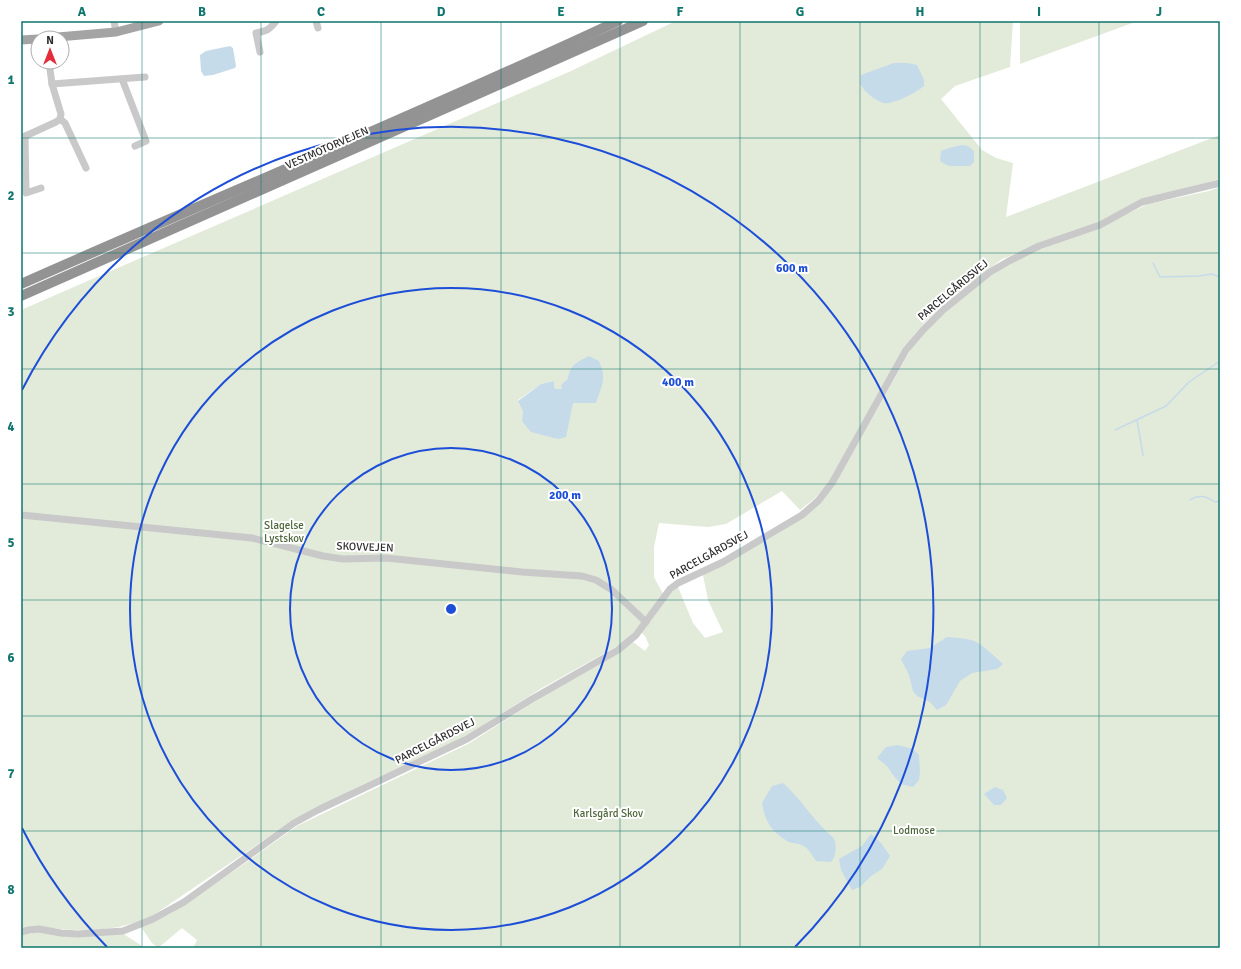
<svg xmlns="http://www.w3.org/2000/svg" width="1241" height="969" font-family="Signika,sans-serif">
<rect width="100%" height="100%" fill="#fff"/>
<g fill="#e2ead9" fill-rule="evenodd">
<path d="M676,21h337l-3,46 -55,19 -14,13 41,51 14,8 17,5 -7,54 214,-82v44l-81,21 -39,22 -98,37 -58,45 -20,19 -20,24 -74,134 -16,18 -14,11 -18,-19 -56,33 -18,3 -49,-4 -5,24v30l9,17 -25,34 -17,16 -79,44 -68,43 -20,11 -88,41 -42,21 -32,17 -140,95c-24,11 -46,14 -72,14 -20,0 -39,-5 -59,-1v-619l550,-239zM569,372l-11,67 -36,-18 2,-10 -6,-11 23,-16 13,-3v6l2,2h7l4,-9z"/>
<path d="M1021,21h117l-118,43v-42z"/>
<path d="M1220,187v761h-1027l4,-8 -15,-12 -24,20 -6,-5 -11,-16 27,-12 73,-49 56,-40 171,-82 77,-49 57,-32 31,-21 12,9 4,-6 -4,-9 -4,-4 25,-35 12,-10 15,36 12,15 18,-6 -15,-32 -5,-25 74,-41 26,-17 16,-13 15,-18 77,-137 21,-25 21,-18 40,-33 37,-20 70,-26 48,-23 61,-13z"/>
<path d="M39,932l32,5 51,-4 20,13v2h-121v-13z"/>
</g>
<g fill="#c5dbea">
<path d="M230,46l3,2 3,18 -1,2 -22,7 -9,1 -3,-5 -1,-16 6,-4z"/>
<path d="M894,63h13l10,2 7,15v6c-7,6 -31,19 -40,17 -9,-2 -19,-11 -24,-19l1,-9z"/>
<path d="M962,145l6,1 6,5v11l-4,4h-21l-8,-4 -1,-2 1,-9 8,-3z"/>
<path d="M589,356l10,5c8,18 3,24 -3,42h-23l-7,34 -8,2 -27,-7 -9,-11 1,-10 -5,-10 23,-17 13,-3v6l2,2h6l-1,-3 2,-3 4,-3c4,-15 8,-17 22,-24z"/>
<path d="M947,637c9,1 23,1 31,6 9,6 17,14 25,21l-6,5 -25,4 -12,8 -14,24 -9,5 -7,-8 -13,-6 -4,-5 -4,-16 -8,-16 6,-8 23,-3z"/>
<path d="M898,745l15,4 6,6 1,17 -1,8 -6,7 -12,-3 -8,-9 -6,-9 -10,-8 9,-11z"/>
<path d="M783,783c16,14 27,32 42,47 2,3 7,5 9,9 3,6 2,18 -3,23l-15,-1c-5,-8 -8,-14 -17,-17 -4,-1 -9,-1 -12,-3 -16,-10 -22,-20 -25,-38l10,-17z"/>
<path d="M995,787l8,3 4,8 -6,7h-7l-10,-11z"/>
<path d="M871,834l10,9 9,13 -8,13 -11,7 -11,11 -8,3 -11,-20 -2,-11 23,-13z"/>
</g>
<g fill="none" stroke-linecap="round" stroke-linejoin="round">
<g stroke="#c5dbea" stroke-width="1.5">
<path d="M1153,263l7,14 39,-1 13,-2 8,3"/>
<path d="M1137,420l6,35"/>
<path d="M1115,430l51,-24 23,-24 31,-21"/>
<path d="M1190,500c9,-6 16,-4 25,2l5,-1"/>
</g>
<g stroke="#c9c9c9" stroke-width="7">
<path d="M114,21l2,11"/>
<path d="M316,21l2,7"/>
<path d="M260,52l-4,-19c11,-2 13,-3 20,-12"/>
<path d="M122,79l24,62 -11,5"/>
<path d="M52,84l93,-7"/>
<path d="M60,119l5,4 21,45"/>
<path d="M25,136l1,57 15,-5"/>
<path d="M21,138l35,-16 4,-3 1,-5 -9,-30 -3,-22"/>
<path d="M21,515l231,23 71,18 20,3 43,-1 136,14 60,4 14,4 16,10 34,32"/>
<path d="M21,932l8,-2 10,-1 22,4 17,1 45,-3 30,-12 31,-17 110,-79 24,-13 149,-71 65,-40 86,-49 18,-15 34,-46 8,-6 45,-21 79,-47 16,-14 14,-18 74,-133 17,-20 20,-20 47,-38 19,-11 30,-15 61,-21 42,-23 78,-19"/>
</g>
<g stroke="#a4a4a4" stroke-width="9">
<path d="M46,38l70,-6 43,-11"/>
<path d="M21,40l17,-1"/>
</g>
<g stroke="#939393" stroke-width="10">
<path d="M21,284c199,-88 400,-171 597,-263"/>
<path d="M21,296l622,-275"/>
</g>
</g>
<path fill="none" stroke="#0f766e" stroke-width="1" stroke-opacity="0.55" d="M142,21v927M261,21v927M381,21v927M501,21v927M620,21v927M740,21v927M860,21v927M980,21v927M1099,21v927M21,138h1199M21,253h1199M21,369h1199M21,484h1199M21,600h1199M21,716h1199M21,831h1199"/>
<g fill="none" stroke="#1d4ed8" stroke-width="2">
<circle cx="451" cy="609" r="161"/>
<circle cx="451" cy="609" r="321"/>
<path d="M107 947A482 482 0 0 1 22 828M22 390A482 482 0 1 1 795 947"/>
</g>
<g text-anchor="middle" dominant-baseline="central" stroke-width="4" stroke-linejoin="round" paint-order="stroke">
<g font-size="11" fill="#2c2c2c" stroke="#fff">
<text transform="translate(327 148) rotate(-24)">VESTMOTORVEJEN</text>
<text transform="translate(953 290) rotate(-40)">PARCELGÅRDSVEJ</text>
<text transform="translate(365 547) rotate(2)">SKOVVEJEN</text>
<text transform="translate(709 555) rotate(-29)">PARCELGÅRDSVEJ</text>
<text transform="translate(435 741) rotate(-27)">PARCELGÅRDSVEJ</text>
</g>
<g font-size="11" fill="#4e663a" stroke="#fff">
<text x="284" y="525">Slagelse<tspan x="284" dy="13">Lystskov</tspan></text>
<text x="608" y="813">Karlsgård Skov</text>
<text x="914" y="830">Lodmose</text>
</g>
</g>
<circle cx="451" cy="609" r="6" fill="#1d4ed8" stroke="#fff" stroke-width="2"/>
<g font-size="12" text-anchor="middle" font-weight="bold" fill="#1d4ed8" stroke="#fff" stroke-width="4" stroke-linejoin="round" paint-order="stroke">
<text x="792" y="272">600 m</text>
<text x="678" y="386">400 m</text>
<text x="565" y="499">200 m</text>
</g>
<rect width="1241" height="969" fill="none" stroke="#ffffff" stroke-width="44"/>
<g transform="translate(50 50)"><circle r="19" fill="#ffffff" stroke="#ababab"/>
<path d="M0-3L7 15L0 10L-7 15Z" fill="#e22e39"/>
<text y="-6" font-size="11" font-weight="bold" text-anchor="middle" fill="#2c2c2c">N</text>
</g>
<rect x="22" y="22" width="1197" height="925" fill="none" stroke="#0f766e" stroke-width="1.5"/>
<g font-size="13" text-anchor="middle" font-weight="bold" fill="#0f766e">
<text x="82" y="16">A</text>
<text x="202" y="16">B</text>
<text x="321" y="16">C</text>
<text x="441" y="16">D</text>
<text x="561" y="16">E</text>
<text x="680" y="16">F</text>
<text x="800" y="16">G</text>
<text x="920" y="16">H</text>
<text x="1039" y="16">I</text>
<text x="1159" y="16">J</text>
<text x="11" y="84">1</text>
<text x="11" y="200">2</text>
<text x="11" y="316">3</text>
<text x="11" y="431">4</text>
<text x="11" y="547">5</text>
<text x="11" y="662">6</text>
<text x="11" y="778">7</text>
<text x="11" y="894">8</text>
</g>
</svg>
